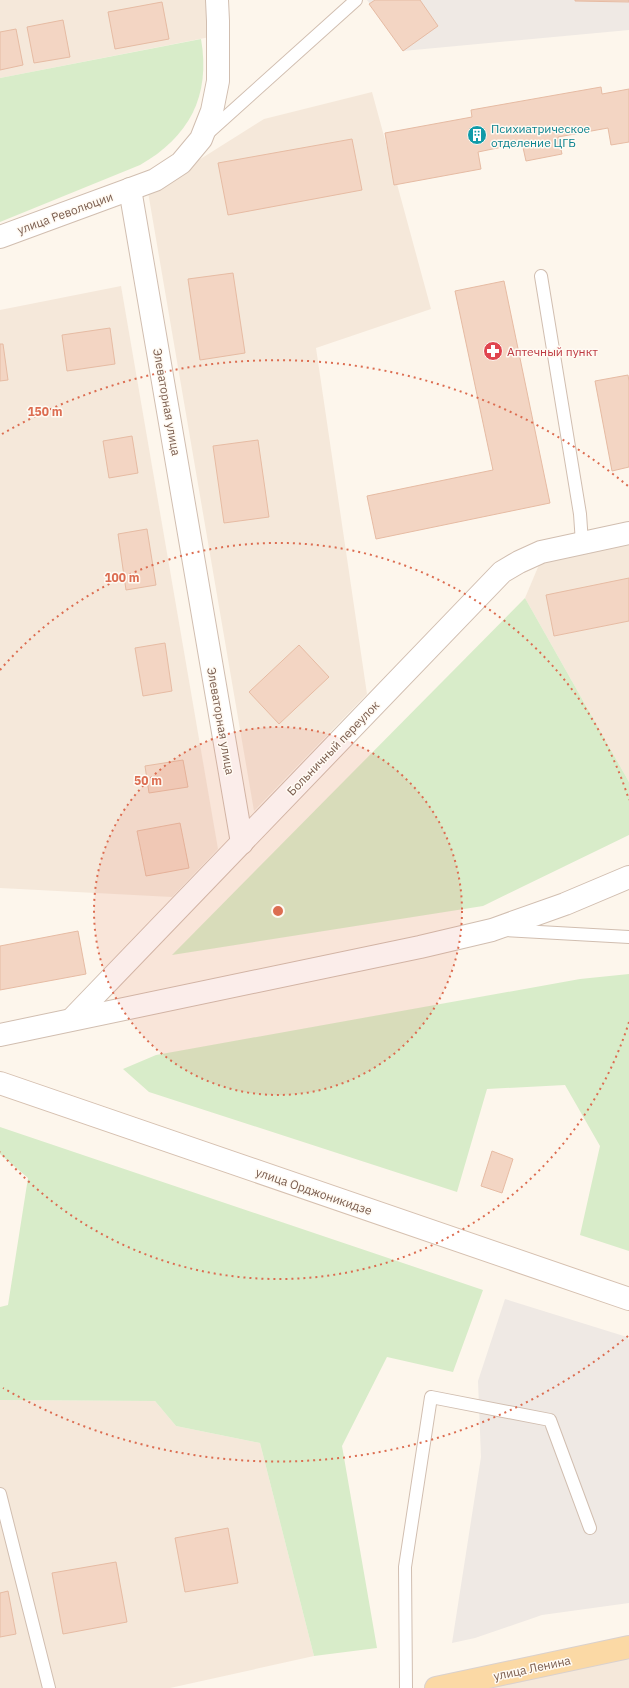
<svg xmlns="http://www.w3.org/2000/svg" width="629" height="1688" font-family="'IBM Plex Sans',sans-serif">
<rect width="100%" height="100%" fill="#fdf6ec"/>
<g fill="#f5e8da">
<path d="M0,0h206l9,36 -215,42z"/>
<path d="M372,92l59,217 -115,39 51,346 -113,117 -106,-619 116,-73z"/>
<path d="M121,286l97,563 -46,48 -172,-9v-578z"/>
<path d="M629,531v251l-104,-184 16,-38z"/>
<path d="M0,1400l155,1 21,25 84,17 54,213 -144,32h-170z"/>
<path d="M629,1650v38h-176z"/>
</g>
<g fill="#efe9e4">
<path d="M367,0h262v30l-226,21z"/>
<path d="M505,1299l122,38 2,3v263l-87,12 -67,23 -23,5 29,-186 -3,-76z"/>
</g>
<g fill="#d8ecc9">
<path d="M201,39c10,57 -12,98 -61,126l-140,57v-144z"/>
<path d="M525,598l104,184v53l-146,71 -311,49z"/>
<path d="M629,974v277l-49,-16 20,-89 -35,-61 -78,4 -30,103 -308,-100 -26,-23 33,-14 424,-76z"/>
<path d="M0,1127l483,163 -30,82 -66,-15 -45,89 35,202 -63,8 -54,-213 -84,-17 -21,-25 -155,-1v-93l8,-2 20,-127 -28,-24z"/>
</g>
<g fill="#f3d5c3" stroke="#e6bba3">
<path d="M375,0h45l18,26 -35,25 -34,-47z"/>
<path d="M629,0v2l-54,-1v-1z"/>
<path d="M162,2l7,37 -54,10 -7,-37z"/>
<path d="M63,20l7,37 -36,6 -7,-36z"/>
<path d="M16,29l7,36 -23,5v-38z"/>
<path d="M601,87l1,7 27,-5v53l-18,3 -3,-17 -50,9 4,17 -36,7 -4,-18 -44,9 3,17 -87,16 -9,-52 87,-16 -1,-7z"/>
<path d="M352,139l10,51 -134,25 -10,-52z"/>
<path d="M233,273l12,80 -45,7 -12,-81z"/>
<path d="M504,281l46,222 -174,36 -9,-43 126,-26 -38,-179z"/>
<path d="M110,328l5,36 -48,7 -5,-36z"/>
<path d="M0,344h3l5,36 -8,1z"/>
<path d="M628,375l1,6v86l-17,4 -17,-90z"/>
<path d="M132,436l6,37 -29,5 -6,-37z"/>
<path d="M258,440l11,77 -45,6 -11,-77z"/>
<path d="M147,529l9,56 -30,5 -8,-56z"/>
<path d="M629,578v43l-75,15 -8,-41z"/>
<path d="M165,643l7,48 -29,5 -8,-48z"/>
<path d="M299,645l30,32 -50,47 -30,-32z"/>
<path d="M183,760l5,27 -39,6 -4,-27z"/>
<path d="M180,823l9,45 -43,8 -9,-45z"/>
<path d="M78,931l8,43 -86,16v-44z"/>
<path d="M492,1151l21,8 -11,34 -21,-7z"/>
<path d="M228,1528l10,55 -53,9 -10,-54z"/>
<path d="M116,1562l11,60 -64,12 -11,-61z"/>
<path d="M8,1591l8,43 -16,3v-44z"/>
</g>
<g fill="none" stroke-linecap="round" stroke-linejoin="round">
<g stroke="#d1beb0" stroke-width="14">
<g id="service">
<path d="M208,133l148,-133"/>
<path d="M541,276l39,238 2,29"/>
<path d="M505,930l124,7"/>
<path d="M0,1494l49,194"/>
<path d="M406,1688l-1,-121 26,-170 119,23 40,108"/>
</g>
</g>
<g stroke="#d1beb0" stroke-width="24">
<g id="minor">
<path d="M130,189l112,654"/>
<path d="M0,237l155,-57 26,-17 20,-24 11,-28 6,-30v-60l-1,-21"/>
<path d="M72,1019l430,-447 17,-10 22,-10 88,-19"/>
</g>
</g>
<g stroke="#d1beb0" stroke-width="24">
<path id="tertiary" d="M0,1035l420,-88 72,-17 73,-26 64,-27"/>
</g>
<g stroke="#d6c0b0" stroke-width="24">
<path id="secondary" d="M0,1083l629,216"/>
</g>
<g stroke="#dad1cd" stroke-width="24">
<path id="primary" d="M436,1688l193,-41"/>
</g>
<use href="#service" stroke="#fff" stroke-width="12"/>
<use href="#minor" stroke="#fff" stroke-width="22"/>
<use href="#tertiary" stroke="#fff" stroke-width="22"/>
<use href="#secondary" stroke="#fff" stroke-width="22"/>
<use href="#primary" stroke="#fbd9a5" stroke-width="22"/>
</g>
<circle cx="278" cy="911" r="184" fill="#dc6d51" fill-opacity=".12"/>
<g fill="none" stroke="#dc6d51" stroke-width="2" stroke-dasharray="2 4">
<circle cx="278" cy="911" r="184"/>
<path d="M629 1022A368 368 0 0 1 0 1152M0 670A368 368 0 0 1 629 800"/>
<path d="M628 1336A551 551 0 0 1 3 1388M2 434A551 551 0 0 1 628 486"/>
</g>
<defs>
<g id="building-disc" transform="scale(1)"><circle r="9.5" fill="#0f9aa8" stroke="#fffaf3"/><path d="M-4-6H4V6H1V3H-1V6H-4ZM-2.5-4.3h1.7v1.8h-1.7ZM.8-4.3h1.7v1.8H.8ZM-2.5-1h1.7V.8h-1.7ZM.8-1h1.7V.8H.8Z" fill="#fff"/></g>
<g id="pharmacy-disc" transform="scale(1)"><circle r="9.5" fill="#e0444e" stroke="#fffaf3"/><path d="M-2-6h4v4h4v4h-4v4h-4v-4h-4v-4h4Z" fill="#fff"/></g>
</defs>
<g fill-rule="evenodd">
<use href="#building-disc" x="477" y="135"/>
<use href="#pharmacy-disc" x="493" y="351"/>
</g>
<g text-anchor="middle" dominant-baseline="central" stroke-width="3" stroke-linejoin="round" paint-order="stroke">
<g font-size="12" fill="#0d838f" stroke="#fffaf3" text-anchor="start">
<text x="491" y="128">Психиатрическое<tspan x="491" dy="14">отделение ЦГБ</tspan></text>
</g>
<g font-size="12" fill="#7a5c4d" stroke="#fffaf3">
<text transform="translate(65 213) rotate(-20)">улица Революции</text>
<text transform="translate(167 402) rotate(80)">Элеваторная улица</text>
<text transform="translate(221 721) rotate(80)">Элеваторная улица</text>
<text transform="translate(333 748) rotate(-46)">Больничный переулок</text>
<text transform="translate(314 1191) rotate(19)">улица Орджоникидзе</text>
<text transform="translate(532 1668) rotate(-12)">улица Ленина</text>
</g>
<g font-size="12" fill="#be3a42" stroke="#fffaf3" text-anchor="start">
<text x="507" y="351">Аптечный пункт</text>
</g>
</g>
<circle cx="278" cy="911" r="6" fill="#dc6d51" stroke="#fffaf3" stroke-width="2"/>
<g font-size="12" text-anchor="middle" font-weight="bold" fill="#dc6d51" stroke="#fffaf3" stroke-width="3" stroke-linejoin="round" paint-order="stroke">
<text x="45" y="416">150 m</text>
<text x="122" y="582">100 m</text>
<text x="148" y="785">50 m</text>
</g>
</svg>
